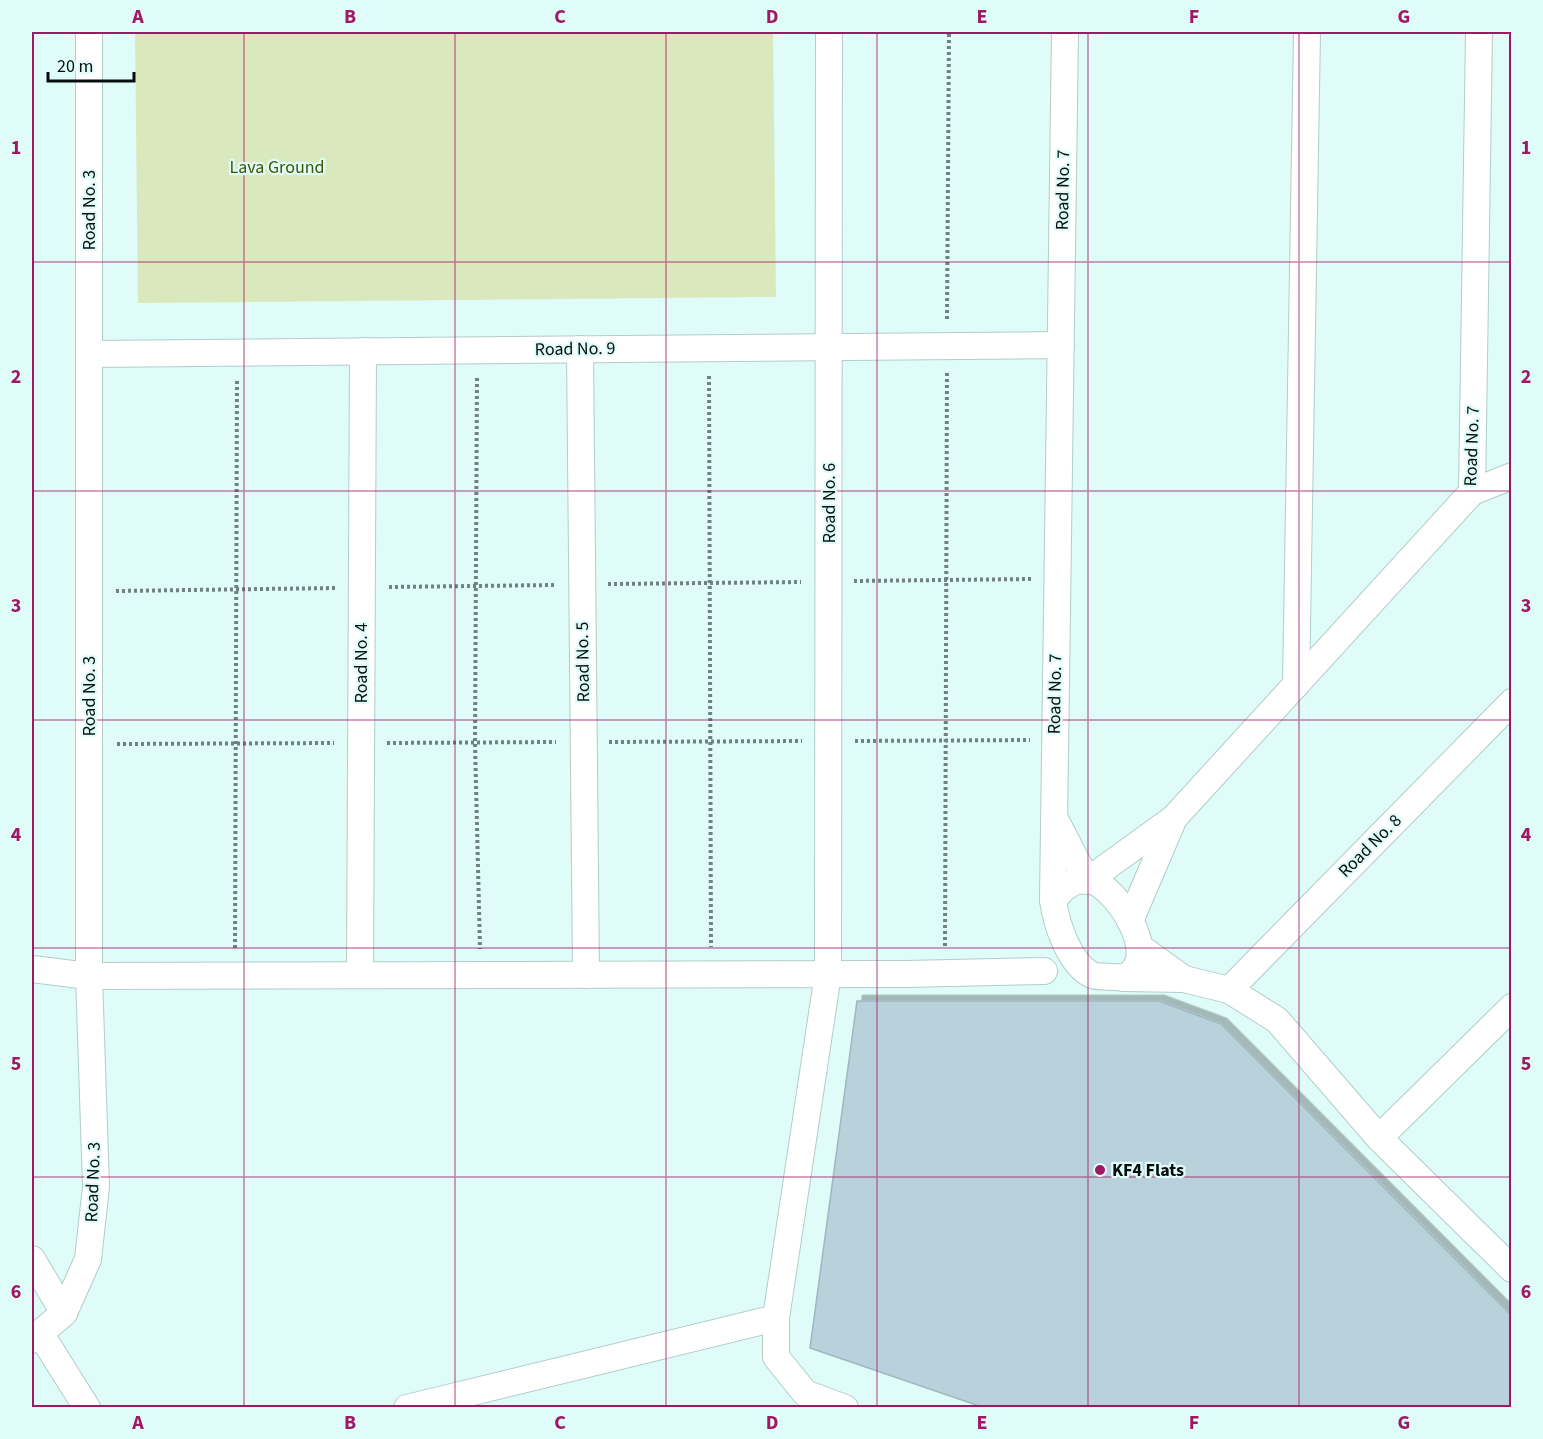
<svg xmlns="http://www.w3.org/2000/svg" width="1543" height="1439" font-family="'Source Sans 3',sans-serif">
<defs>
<filter id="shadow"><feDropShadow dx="5.5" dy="-5.5" stdDeviation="0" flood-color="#0004"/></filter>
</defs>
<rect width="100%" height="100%" fill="#dffcf9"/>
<path fill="#dae9bd" d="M135,32h638l3,265 -638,6z"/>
<path fill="#b8d1db" stroke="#9eb7c0" stroke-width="1.5" filter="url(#shadow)" d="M857,1001h302l62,23 291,292v92h-527l-175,-60z"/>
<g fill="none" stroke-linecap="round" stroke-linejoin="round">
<g stroke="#b1cdca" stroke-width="28">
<g id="minor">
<path d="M829,32l-1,942 -52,344v39l29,36 40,15"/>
<path d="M580,349l6,626"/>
<path d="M89,354l972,-9"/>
<path d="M1472,492l40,-16"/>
<path d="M1296,685l11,-653"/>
<path d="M1174,818l298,-326 7,-460"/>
<path d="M1055,819l32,62 87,-63 -44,103"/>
<path d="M1075,881c5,0 13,-1 18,0 25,10 63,69 39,91 -7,7 -13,5 -21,5 -6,-1 -14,0 -19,-2 -23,-11 -36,-52 -39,-75l11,-12z"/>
<path d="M1053,900l12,-868"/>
<path d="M32,969l57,7 817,-2 138,-3"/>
<path d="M360,975l3,-624"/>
<path d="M1123,978l61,1 -43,-31"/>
<path d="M1184,979l45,11 48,30 102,118 133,131"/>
<path d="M1229,990l283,-288"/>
<path d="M1379,1138l133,-131"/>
<path d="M32,1259l32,54"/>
<path d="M40,1333l47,75"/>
<path d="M32,1340l32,-27 24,-54 8,-72 -7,-211v-944"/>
<path d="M407,1408l369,-90"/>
</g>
</g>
<g stroke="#708280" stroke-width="4" stroke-dasharray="3 3" stroke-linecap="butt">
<path d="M947,319l2,-287"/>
<path d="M709,376l2,571"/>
<path d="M477,378l-2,365 5,206"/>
<path d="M854,581l178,-2"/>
<path d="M608,584l193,-2"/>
<path d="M389,587l166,-2"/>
<path d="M116,591l220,-3"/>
<path d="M855,741l175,-1"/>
<path d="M609,742l193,-1"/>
<path d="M387,743l169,-1"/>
<path d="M117,744l217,-1"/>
<path d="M945,946l2,-575"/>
<path d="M235,948l2,-568"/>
</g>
<use href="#minor" stroke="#fff" stroke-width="26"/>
</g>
<path fill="none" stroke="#a01763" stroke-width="1.5" stroke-opacity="0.55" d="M244,32v1376M455,32v1376M666,32v1376M877,32v1376M1088,32v1376M1299,32v1376M32,262h1480M32,491h1480M32,720h1480M32,948h1480M32,1177h1480"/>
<circle fill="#a01763" stroke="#dffcf9" stroke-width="2" cx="1100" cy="1170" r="6"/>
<g text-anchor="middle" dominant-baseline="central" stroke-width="4.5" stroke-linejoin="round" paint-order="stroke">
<g font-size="18" fill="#415400" stroke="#dffcf9">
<text x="277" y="167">Lava Ground</text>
</g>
<g font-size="18" fill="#060f0e" stroke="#dffcf9">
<text transform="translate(1063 190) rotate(-89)">Road No. 7</text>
<text transform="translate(89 210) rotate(-90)">Road No. 3</text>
<text transform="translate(575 349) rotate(-1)">Road No. 9</text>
<text transform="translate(1472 446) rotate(-88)">Road No. 7</text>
<text transform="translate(829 503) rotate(-90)">Road No. 6</text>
<text transform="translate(583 662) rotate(-91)">Road No. 5</text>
<text transform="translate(361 663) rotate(-90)">Road No. 4</text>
<text transform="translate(1055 694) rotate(-89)">Road No. 7</text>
<text transform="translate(89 696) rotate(-90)">Road No. 3</text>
<text transform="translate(1370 846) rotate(-45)">Road No. 8</text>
<text transform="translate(93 1182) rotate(-88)">Road No. 3</text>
</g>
<g font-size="18" font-weight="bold" fill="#060f0e" stroke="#dffcf9" text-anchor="start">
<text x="1112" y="1170">KF4 Flats</text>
</g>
</g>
<rect width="1543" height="1439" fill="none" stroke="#dffcf9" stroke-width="66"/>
<path d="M48 72v9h86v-9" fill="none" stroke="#060f0e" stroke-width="3"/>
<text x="57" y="72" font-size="18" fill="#060f0e" stroke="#dffcf9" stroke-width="4.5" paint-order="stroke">20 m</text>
<rect x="33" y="33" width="1477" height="1373" fill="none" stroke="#a01763" stroke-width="2"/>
<g font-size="20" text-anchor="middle" font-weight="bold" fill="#a01763">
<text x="138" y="23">A</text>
<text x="350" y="23">B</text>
<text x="560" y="23">C</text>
<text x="772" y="23">D</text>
<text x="982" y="23">E</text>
<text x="1194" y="23">F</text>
<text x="1404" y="23">G</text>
<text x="16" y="154">1</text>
<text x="1526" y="154">1</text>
<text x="16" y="383">2</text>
<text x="1526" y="383">2</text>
<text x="16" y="612">3</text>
<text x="1526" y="612">3</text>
<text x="16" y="841">4</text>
<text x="1526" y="841">4</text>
<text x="16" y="1070">5</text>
<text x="1526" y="1070">5</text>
<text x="16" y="1298">6</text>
<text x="1526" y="1298">6</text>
<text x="138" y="1429">A</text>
<text x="350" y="1429">B</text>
<text x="560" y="1429">C</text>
<text x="772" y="1429">D</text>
<text x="982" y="1429">E</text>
<text x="1194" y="1429">F</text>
<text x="1404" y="1429">G</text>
</g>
</svg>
